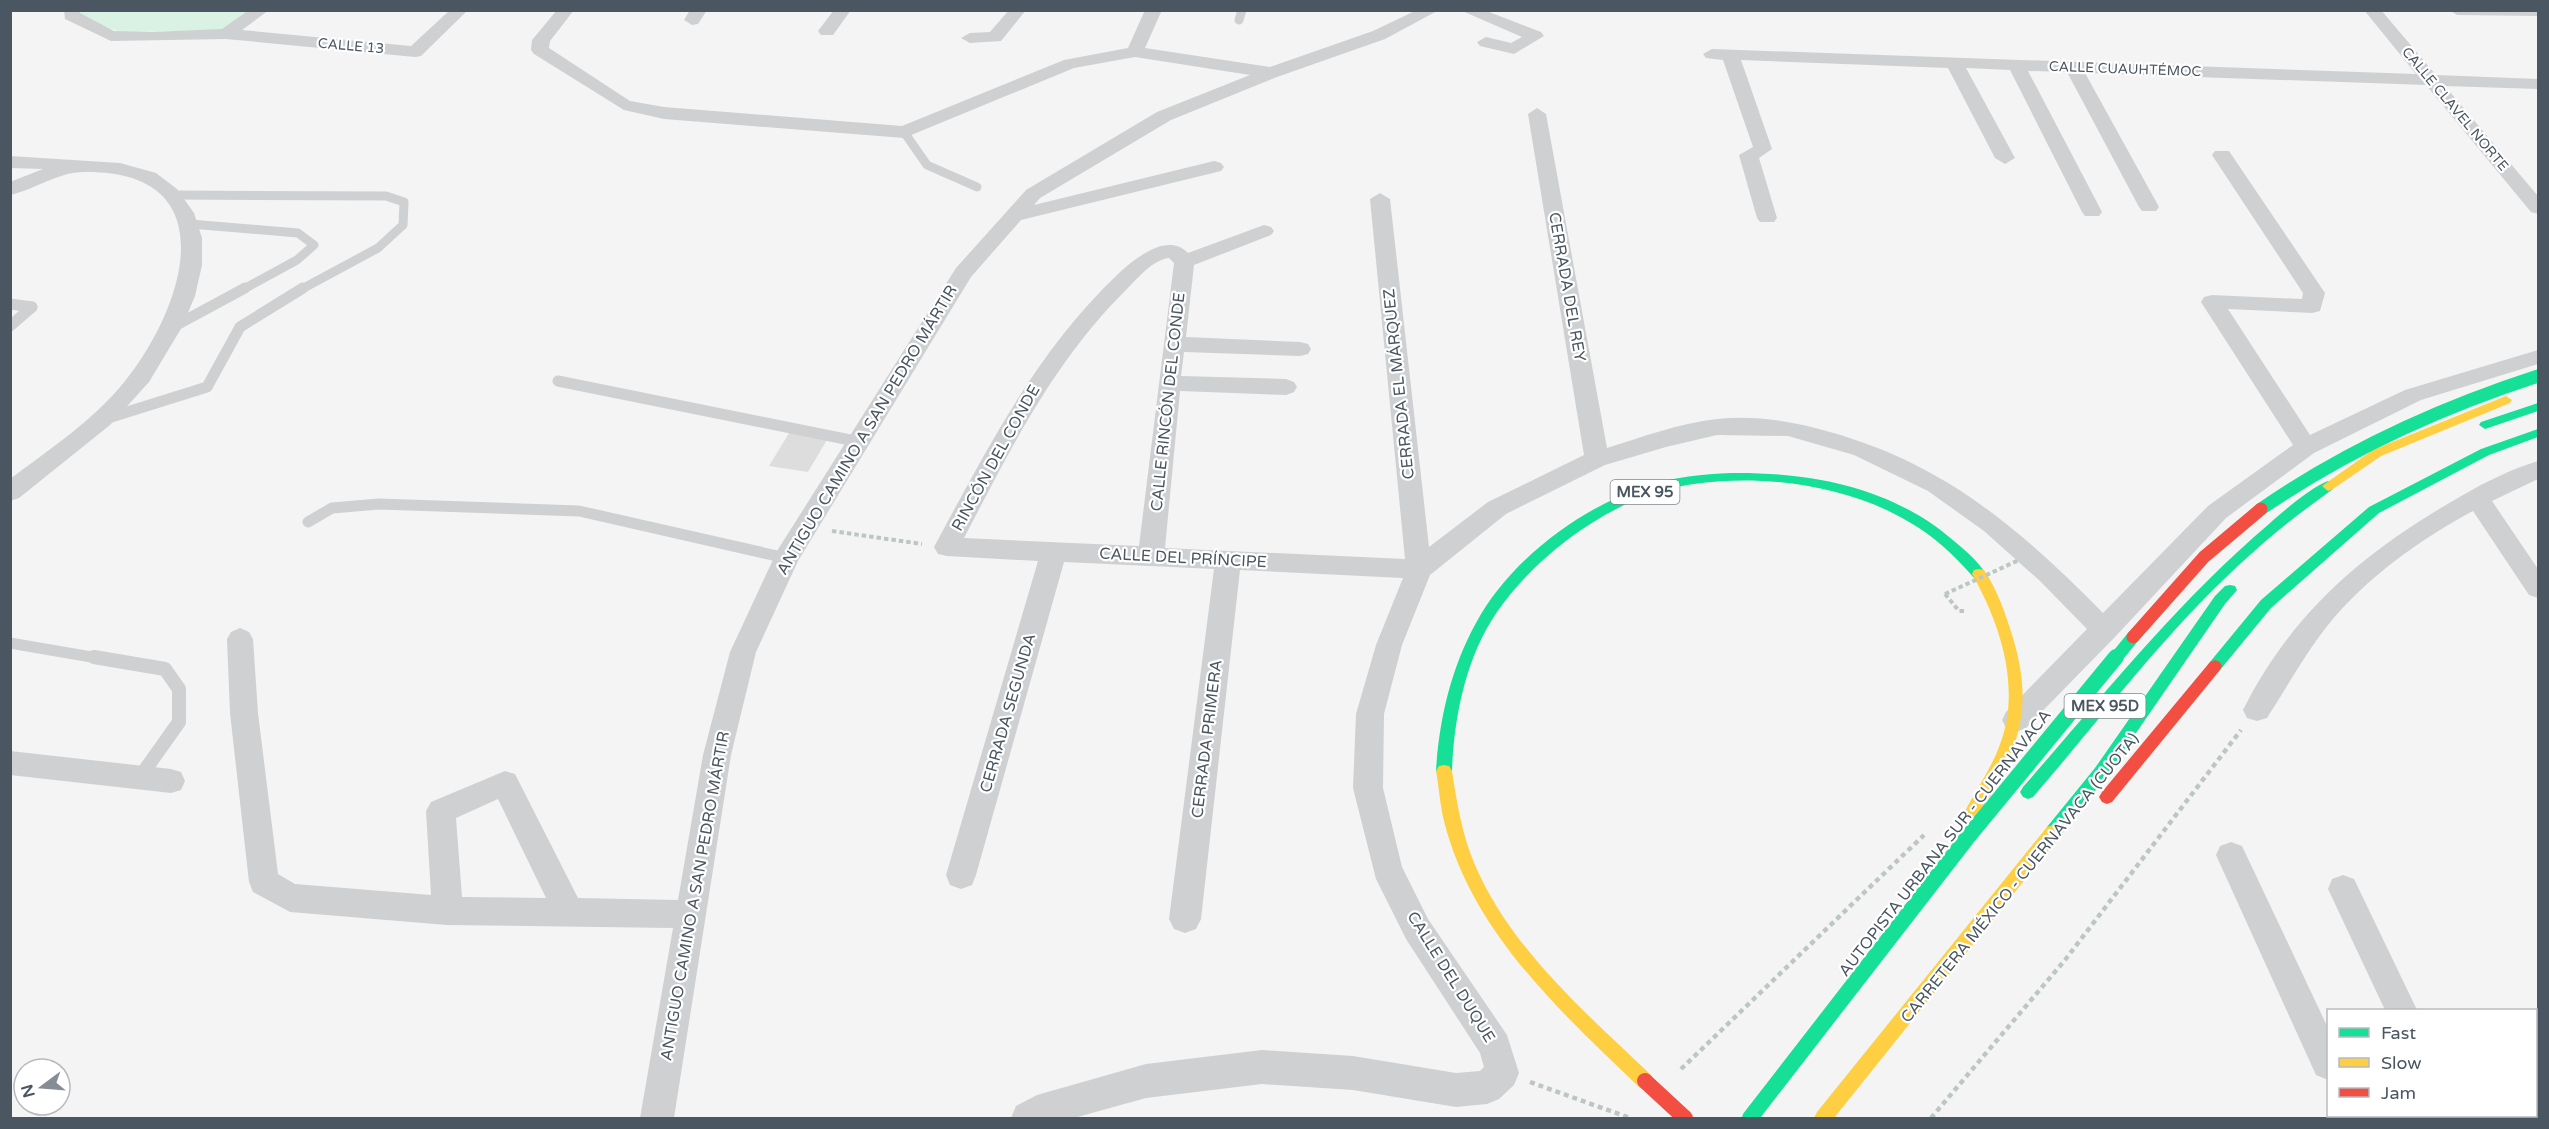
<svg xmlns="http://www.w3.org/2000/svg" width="2549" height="1129" font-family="'Varela Round',sans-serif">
<rect width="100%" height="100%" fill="#f4f4f4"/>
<path fill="#d9f2e3" d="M76,10l174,1 -26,19 -102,2 -46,-15z"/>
<path fill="#ddddde" d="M791,430l37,8 -20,34 -39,-6z"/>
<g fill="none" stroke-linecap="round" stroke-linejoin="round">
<g stroke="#bcc7c4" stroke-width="4" stroke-dasharray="4.5 3" stroke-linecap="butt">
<path d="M832,531l90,13"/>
<path d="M1945,594l14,17h8"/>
</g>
<g stroke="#bcc7c4" stroke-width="4.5" stroke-dasharray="5 4" stroke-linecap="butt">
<path d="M1681,1069l243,-234"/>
<path d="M1530,1082l100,36"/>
<path d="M1931,1118l134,-158 176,-230"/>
</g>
<g stroke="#ced0d2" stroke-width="9">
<path d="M1239,20l3,-10"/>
<path d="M904,132l23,33 50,22"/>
<path d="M172,195l214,1 18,6 -1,23 -25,23 -78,42"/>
<path d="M190,224l108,9 16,12 -17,15 -55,30"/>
</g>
<g stroke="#ced0d2" stroke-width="11">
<path d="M10,304l22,3"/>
<path d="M10,326l22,-19"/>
<path d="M171,328l74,-40"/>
<path d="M558,381l302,61"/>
<path d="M105,419l102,-32 33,-60 63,-39"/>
<path d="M308,522l24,-14 47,-4 200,7 207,47"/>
<path d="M10,643l93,16"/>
</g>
<path stroke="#ced0d2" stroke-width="14" d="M94,657l71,12 14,20v33l-39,55"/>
<g fill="#ced0d2" fill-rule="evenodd">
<path d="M64,10h16v3l34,18 38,1 70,-3 27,-19h20l-27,20 169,16 39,-36h18l-47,46 -6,1 -189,-18 -115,2 -46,-22z"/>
<path d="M557,10h17l-24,31 -1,7 81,53 34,6 238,19 162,-66 64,-12 17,-38h17l-17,38 125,19 103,-36 44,-21h22l-54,29 -108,38 -106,43 -131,78 -6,7 180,-44 7,2 3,4 -3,4 -200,49 -50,57 -173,284 -42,91 -25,103 -57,363h-34l33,-190 -226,-3 -157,-13 -37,-20 -4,-10 -19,-169 -3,-74 4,-7 9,-4 9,4 4,7 5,74 20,161 17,10 136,11 -5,-84 5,-9 74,-31 10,3 63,124 100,2 25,-145 27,-103 47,-101 179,-283 70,-78 131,-78 93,-37 -115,-18 -61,11 -170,70 -240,-19 -40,-9 -90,-56 -3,-4 1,-10zM498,799l48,99 -84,-1 -6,-79z"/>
<path d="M690,10h17l-9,14 -6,1 -8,-5z"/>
<path d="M834,10h17l-18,25h-12l-3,-4z"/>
<path d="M1009,10h17l-25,31 -31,2 -9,-5 9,-5 20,-1z"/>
<path d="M1460,10h24l57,22 3,4 -30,18 -34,-8 -3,-4 9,-5 25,6 11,-6z"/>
<path d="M2364,10h17l55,65 102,4v10l-93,-3 93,110v18l-7,-2 -105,-127 -341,-12 74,134 -3,4h-14l-3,-4 -72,-135 -39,-1 74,141 -3,4h-14l-3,-4 -72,-142 -44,-2 49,90 -10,6 -10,-6 -47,-90 -207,-8 31,89 -13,9 18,60 -3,4h-14l-3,-4 -18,-63 14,-8 -30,-87 -17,-2 -3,-4 9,-5 704,25z"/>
<path d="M2449,10h89v6l-81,-1z"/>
<path d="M1537,108l9,6 61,334c35,-11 73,-25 110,-29 38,-4 76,2 113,13 115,32 190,97 273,181l105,-107 85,-61 -92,-143 3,-5 8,-2 90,4 1,-6 -91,-138 3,-4h14l96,142 -5,18 -8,2 -84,-4 82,126 95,-45 133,-40v14l-117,36 -107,53 -88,65 -112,120 -88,90 -10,4 -10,-4 -4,-8 4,-8 81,-83 -47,-48 -56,-50 -56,-40 -74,-36 -66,-19 -71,-1 -51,12 -61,18 -99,49 -76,61 -28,70 -18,69 -1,74 19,79 26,52 79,116 12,38 -5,12 -15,14 -12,5 -31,3 -103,-17 -91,-6 -116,14 -72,20h-63l5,-12 21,-11 109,-31 116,-14 91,6 103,17 24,-2 4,-4 -4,-14 -74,-114 -30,-60 -23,-91 3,-74 20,-69 27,-67 -163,-8 -39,349 -5,10 -11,4 -11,-4 -5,-10 45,-350 -150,-7 -88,313 -4,10 -11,4 -11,-4 -4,-10 92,-314 -91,-5 -9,-2 -4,-7c53,-98 102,-195 183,-272 16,-15 50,-44 71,-22l76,-28 7,2 3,4 -3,4 -77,30 -8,72 114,5 8,2 3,5 -3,5 -8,2 -116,-4 -3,24 105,3 8,3 3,5 -3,5 -8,3 -106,-4 -15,157 240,11 -35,-360 10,-6 10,6 39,348 59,-45 96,-47 -56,-341zM1169,258l5,5 -35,283 -175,-8c46,-88 90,-177 162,-248 12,-12 26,-30 43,-32z"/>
<path d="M10,156l110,7 36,10 21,16 17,24 8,25v27l-7,31 -13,31 -33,55 -39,43 -91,73 -9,3v-22c40,-30 84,-59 115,-98 59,-73 104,-211 -41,-209 -26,0 -48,17 -74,23v-13l33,-13 -33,-1z"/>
<path d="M2538,461v18l-46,22 46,68v29l-9,-3 -56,-84c-54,29 -107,67 -145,114 -23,29 -41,62 -61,93l-10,3 -10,-3 -4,-8c50,-100 125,-161 220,-215 22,-13 49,-26 75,-34z"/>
<path d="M10,751l161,18 10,3 4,9 -4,9 -10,3 -161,-18z"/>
<path d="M2231,842l11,4 86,182v52l-12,-5 -100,-220 4,-9z"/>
<path d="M2343,875l11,4 63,131h-32l-57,-121 4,-10z"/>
<path d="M2336,1116h34l1,2h-34z"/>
<path d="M2435,1116h34l1,2h-34z"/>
</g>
<g fill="#16e098" fill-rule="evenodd">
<path d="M2538,403v8l-53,18 -6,-4 2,-3z"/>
<path d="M2538,429v8l-49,18 -110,58 -108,95 -51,62h-10l-2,-4 2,-4 51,-62 108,-93 112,-58z"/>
<path d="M1731,473c81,-1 161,14 223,68 11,9 24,20 32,33l-2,4h-10c-19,-22 -40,-42 -65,-56 -69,-42 -177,-53 -255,-29 -60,20 -121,67 -157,119 -31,45 -43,105 -45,159l-3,5 -5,1 -5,-1 -3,-5c3,-51 15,-103 40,-148 33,-62 104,-115 170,-137 28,-9 57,-12 85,-13z"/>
<path d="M2328,481l5,2 1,3 -1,3c-29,21 -57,42 -83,66 -81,72 -146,160 -217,242l-5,2 -5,-2 -3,-5 3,-5c79,-90 154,-185 246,-263 13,-12 44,-38 59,-43z"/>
<path d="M2230,585l5,1 2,4 -12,14 -120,174 -46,59 -6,2 -6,-2 -2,-5 2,-5 48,-59 120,-172 10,-10z"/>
</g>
<g fill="#ffcf43" fill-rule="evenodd">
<path d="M2506,396l6,4 -2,3 -129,53 -48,33 -5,2 -6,-5 51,-36z"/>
<path d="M1979,569l5,1c14,21 22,45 29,68 23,76 2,115 -35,180l-6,2 -6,-2 -2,-5c11,-22 26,-42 35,-66 23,-57 2,-122 -27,-173l2,-4z"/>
<path d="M1444,765l5,1 3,5c5,32 10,64 23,94 36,84 111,148 176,210l3,6 -3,6 -6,3 -6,-3c-79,-76 -167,-155 -195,-266 -4,-16 -5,-34 -8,-50l3,-5z"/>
<path d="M2053,825l6,2 2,5 -2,5 -225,281h-20l3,-6 230,-285z"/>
</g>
<path fill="#f24e42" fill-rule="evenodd" d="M2215,660l5,2 2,4 -2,4 -108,132 -5,2 -5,-2 -3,-5 3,-5 108,-130z"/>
<path stroke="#bcc7c4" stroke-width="4" stroke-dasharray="4.5 3" stroke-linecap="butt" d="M1945,594l74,-34"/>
<g stroke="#16e098" stroke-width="13">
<path d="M2261,509c86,-59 178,-101 277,-133"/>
<path d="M2115,659l18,-22"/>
</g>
<path stroke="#16e098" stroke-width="16" d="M1750,1118l217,-280 149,-181"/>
<path stroke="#f24e42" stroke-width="13" d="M2133,637l71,-80 57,-48"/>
<path stroke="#f24e42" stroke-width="16" d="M1645,1081l40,37"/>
</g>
<g text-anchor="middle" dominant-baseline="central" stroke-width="4.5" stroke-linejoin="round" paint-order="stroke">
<g font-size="14" fill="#4a5661" stroke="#fff">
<text transform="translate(351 46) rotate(5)">CALLE 13</text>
<text transform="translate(2125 69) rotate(2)">CALLE CUAUHTÉMOC</text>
<text transform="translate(2455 109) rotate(50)">CALLE CLAVEL NORTE</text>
</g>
<g fill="#fff" stroke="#808990" stroke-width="1.5">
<rect x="1610.5" y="480" width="69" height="24" rx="4.5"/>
<rect x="2064.5" y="694" width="81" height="24" rx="4.5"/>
</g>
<g font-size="15" font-weight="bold" fill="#4a5661">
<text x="1645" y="492">MEX 95</text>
<text x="2105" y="706">MEX 95D</text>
</g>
<g font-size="16" fill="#4a5661" stroke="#fff">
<text transform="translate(1567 287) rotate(80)">CERRADA DEL REY</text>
<text transform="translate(1399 384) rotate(-96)">CERRADA EL MÁRQUEZ</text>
<text transform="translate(1168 402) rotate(-84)">CALLE RINCÓN DEL CONDE</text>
<text transform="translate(867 430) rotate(-59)">ANTIGUO CAMINO A SAN PEDRO MÁRTIR</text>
<text transform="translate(996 458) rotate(-61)">RINCÓN DEL CONDE</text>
<text transform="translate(1183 558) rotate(3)">CALLE DEL PRÍNCIPE</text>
<text transform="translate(1008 713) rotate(-74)">CERRADA SEGUNDA</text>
<text transform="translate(1207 739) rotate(-83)">CERRADA PRIMERA</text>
<text transform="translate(1945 843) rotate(-52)">AUTOPISTA URBANA SUR - CUERNAVACA</text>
<text transform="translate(2020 878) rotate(-51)">CARRETERA MÉXICO - CUERNAVACA (CUOTA)</text>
<text transform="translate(695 896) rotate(-80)">ANTIGUO CAMINO A SAN PEDRO MÁRTIR</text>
<text transform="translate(1451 977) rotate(58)">CALLE DEL DUQUE</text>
</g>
</g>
<rect width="2549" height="1129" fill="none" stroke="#4a5661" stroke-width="24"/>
<rect x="2327" y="1009" width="210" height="108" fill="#ffffff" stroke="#b7bbc0" stroke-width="1.5"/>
<rect x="2339" y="1028" width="30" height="9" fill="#16e098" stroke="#b7bbc0" stroke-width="1.5"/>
<text x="2381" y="1039" font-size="18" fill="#4a5661">Fast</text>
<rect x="2339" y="1058" width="30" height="9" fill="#ffcf43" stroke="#b7bbc0" stroke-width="1.5"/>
<text x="2381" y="1069" font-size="18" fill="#4a5661">Slow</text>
<rect x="2339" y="1088" width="30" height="9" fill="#f24e42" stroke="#b7bbc0" stroke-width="1.5"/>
<text x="2381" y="1099" font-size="18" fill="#4a5661">Jam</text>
<g transform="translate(42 1087) rotate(254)"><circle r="28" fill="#ffffff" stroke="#b7bbc0" stroke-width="1.5"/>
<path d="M0-4.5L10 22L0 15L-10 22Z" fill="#868d94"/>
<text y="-9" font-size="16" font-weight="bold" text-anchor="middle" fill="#4a5661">N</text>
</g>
</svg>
